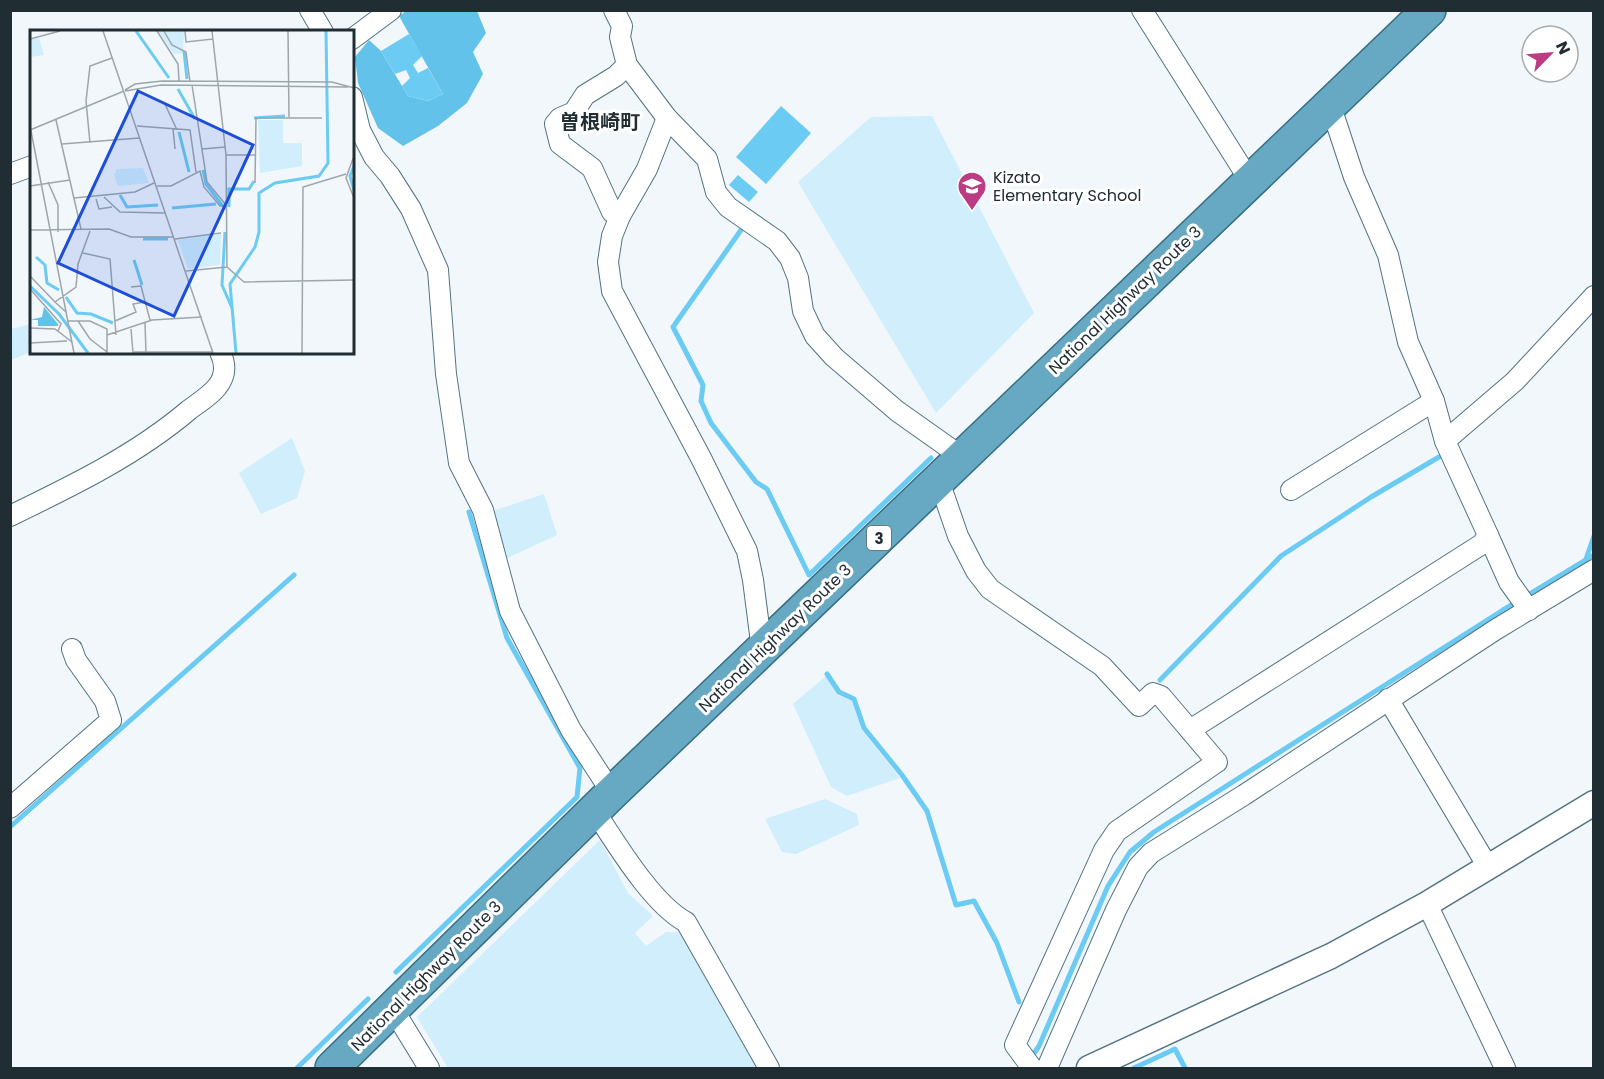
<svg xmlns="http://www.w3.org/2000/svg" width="1604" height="1079" font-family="Poppins,'Noto Sans JP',sans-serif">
<rect width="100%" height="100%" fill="#f1f7fb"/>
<g fill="#d0eefc">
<path d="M932,116l102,197 -98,100 -138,-231 73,-65z"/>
<path d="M31,324v28l-20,8v-31z"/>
<path d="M292,438l13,33 -8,27 -36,16 -22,-41z"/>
<path d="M544,494l13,41 -56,26 -12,-49z"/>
<path d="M826,676l12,19 14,6 10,29 38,48 -53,18 -16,-9 -38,-83z"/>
<path d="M825,799l32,15 2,11 -63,29 -14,-2 -17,-33z"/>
<path d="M600,840l28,53 25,23 -18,17 11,13 20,-14 18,1 74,135h-310l-31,-51z"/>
</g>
<path fill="#63c2ea" d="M406,11h71l9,22 -13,19 10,22 -16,29 -29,23 -35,20 -25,-18 -20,-45 -3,-26 14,-17 12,11 27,45 20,5 15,-7 -44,-78z"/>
<g fill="#6ccbf3">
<path d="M409,34l13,22 -9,9 5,8 10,-5 15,26 -15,7 -20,-5 -6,-10 8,-8 -4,-8 -11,4 -14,-23z"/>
<path d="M781,106l30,27 -45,51 -30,-27z"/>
<path d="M738,175l20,17 -9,10 -20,-17z"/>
</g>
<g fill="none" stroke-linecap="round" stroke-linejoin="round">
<g stroke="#6ccbf3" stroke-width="5">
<path d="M741,230l-68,97 30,58 -2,16 10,22 45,59 11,7 42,86 122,-117"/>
<path d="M1586,559l8,-23"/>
<path d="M827,674l12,18 15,7 10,29 38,47 25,36 29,94 18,-4 23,42 22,59"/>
<path d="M1160,680l121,-124 90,-59 68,-40"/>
<path d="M10,827l284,-252"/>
<path d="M396,972l181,-175 3,-29 -73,-130 -38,-126"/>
<path d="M1030,1059l9,-13 69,-160 22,-34 24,-20 349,-222 91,-55"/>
<path d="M297,1068l71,-69"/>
<path d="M1134,1068l41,-19 10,19"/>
</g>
<g stroke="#537382" stroke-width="22">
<g id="minor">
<path d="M310,10l13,22"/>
<path d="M614,10l8,16 -2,11 7,28 40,53 40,41 9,33 12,15 49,34 13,17 8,20 5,33 12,25 19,21 63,54 65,46"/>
<path d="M1142,10l108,171"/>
<path d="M352,39l39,-29"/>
<path d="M352,97l8,33 14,27 16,19 21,33 27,61 8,104 13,89 24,47 27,101 61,119 41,63"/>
<path d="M667,118l-20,51 -27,47 -8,20 -4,26 4,29 89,167 46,93 6,29 9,70"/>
<path d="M10,174l22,-8"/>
<path d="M620,216l-8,-4 -20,-44 -32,-24 -5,-20 5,-6 14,-6 11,-17 31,-19 11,-11"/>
<path d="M1445,441l70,-60 79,-85"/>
<path d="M939,481l19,55 18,35 14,18 112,77 37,40 14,-13 8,3 56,66 -100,69 -13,19 -89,195 17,23"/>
<path d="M1291,490l143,-89"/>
<path d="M10,516c62,-30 126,-61 179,-106 9,-7 21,-14 28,-23 9,-11 9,-23 3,-35"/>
<path d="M1488,535l21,47 20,28"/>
<path d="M1388,699l100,168"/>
<path d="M1190,730l292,-186 6,-9 -43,-94 -11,-40 -26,-59 -20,-87 -34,-78 -24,-73"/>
<path d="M10,808l101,-88 -6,-19 -29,-41 -4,-11"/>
<path d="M594,810c22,33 58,94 92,112l83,146"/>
<path d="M1427,904l78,164"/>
<path d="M393,1009l36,59"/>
<path d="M1047,1068l69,-158 22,-43 13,-14 93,-58 251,-165 99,-60"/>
</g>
</g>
<g stroke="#537382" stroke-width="27">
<path id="tertiary" d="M1089,1068l242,-112 96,-52 167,-101"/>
</g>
<g stroke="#356f86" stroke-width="36">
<path id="trunk" d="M332,1068l280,-275 817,-783"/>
</g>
<use href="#minor" stroke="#fff" stroke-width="20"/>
<use href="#tertiary" stroke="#fff" stroke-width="24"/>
<use href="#trunk" stroke="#67a8c2" stroke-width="33"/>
</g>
<defs>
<g id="school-pin" transform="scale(1.5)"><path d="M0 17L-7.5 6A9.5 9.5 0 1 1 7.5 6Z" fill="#bc3b85" stroke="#fff"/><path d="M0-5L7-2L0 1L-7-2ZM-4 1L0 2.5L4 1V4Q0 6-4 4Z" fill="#fff"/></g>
</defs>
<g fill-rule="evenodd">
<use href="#school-pin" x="972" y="186"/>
</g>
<g text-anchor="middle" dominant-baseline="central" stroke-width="6" stroke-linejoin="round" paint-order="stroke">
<rect fill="#fff" stroke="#636c70" stroke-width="1.5" x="867" y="526" width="24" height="24" rx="4.5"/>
<g font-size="15" font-weight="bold" fill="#202d33">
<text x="879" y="538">3</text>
</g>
<g font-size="16" fill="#202d33" stroke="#fff" text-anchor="start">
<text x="993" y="177">Kizato<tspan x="993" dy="18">Elementary School</tspan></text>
</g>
<g font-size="16" fill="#202d33" stroke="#fff">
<text transform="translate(1125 300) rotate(-44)">National Highway Route 3</text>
<text transform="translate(775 638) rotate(-44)">National Highway Route 3</text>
<text transform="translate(426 976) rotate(-45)">National Highway Route 3</text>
</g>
<g font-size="20" font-weight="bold" fill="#202d33" stroke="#fff">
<text x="600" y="122">曽根崎町</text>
</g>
</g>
<g transform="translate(30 30)">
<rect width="324" height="324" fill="#f1f7fb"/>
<path d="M128,1h26l-1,22 -9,1zM9,8l5,17 -14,2v-18zM228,90h25v23h19v23l-42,7zM113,138l6,15 -31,3 -4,-11 3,-6zM191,204l-1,31 -32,4 -10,-29z" fill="#d0eefc"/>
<path d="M14,277l14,17v2h-20v-6h-8l12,-3z" fill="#63c2ea"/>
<path fill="none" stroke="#6ccbf3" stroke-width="3" d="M106,1l33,47M154,21l3,28M148,59l17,30M224,88l31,-2M149,102l10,40M324,136l-4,10 4,14M173,140l3,14 19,25M90,165l7,12 31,-2M199,177v-18h20l5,-8M142,178l44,-4M195,202l-3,53 10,23M113,209h25M6,227l9,8 2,18 12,7M104,230l8,25M0,256l29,28 29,39M36,267l11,16 14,1 22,9M206,323l-6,-69 25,-37 4,-15v-39l16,-10 44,-7 9,-13 -2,-132"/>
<path fill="none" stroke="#9da6ab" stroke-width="1.5" d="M73,1l110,322M127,1l21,33 1,17M134,1l8,14 14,7 4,30M155,1l1,11 27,-3M182,1l14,124 1,112 17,15 110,-2M258,1l1,86M0,9l30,-8M162,55l15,97 19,23M95,60l10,-6 27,-3 170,1 22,6M95,61l36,-6 187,2M134,72l13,28M26,90l25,109M107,96l53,4 6,42M143,99l2,20M0,100l94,-39M1,101l43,222M60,113l-4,-42 4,-35 22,-8M32,114l77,-6M172,119l23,-2M196,125h29M324,126l-8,22 8,20M18,152l10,23v27M225,153l1,-65h66M0,156l40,-6M127,156h14l29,-15 4,16 16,19 6,-1M74,167l16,15 46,1M44,168l61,-6 19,-9M66,169l3,10 13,-2M0,200l79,-1 22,8h42M145,209l46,-6M53,223l27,6 6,76M156,241l41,-4M0,246l25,26M101,257l10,-1 9,34M0,259l31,35 -3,7M36,282l-11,-10 21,-15 2,-23 12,-33M38,291h22l17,8v24M48,291l12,18 17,13M85,291l21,-9 -3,-8 12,-2M115,293l1,30M0,298l25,1 17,13M101,299l2,24M77,305l45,-15 50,-3M0,313l37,-2M104,322h78M272,323l1,-166 43,-13"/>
<path fill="#1d4ed8" fill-opacity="0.15" stroke="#1d4ed8" stroke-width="3" d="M108,61l115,54 -79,171 -116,-53z"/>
<rect width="324" height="324" fill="none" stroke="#202d33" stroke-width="3"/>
</g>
<rect width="1604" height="1079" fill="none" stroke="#202d33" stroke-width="24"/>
<g transform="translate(1550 54) rotate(65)"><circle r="28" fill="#ffffff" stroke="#a6abad" stroke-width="1.5"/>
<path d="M0-4.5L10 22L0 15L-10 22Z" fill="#bc3b85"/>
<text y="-9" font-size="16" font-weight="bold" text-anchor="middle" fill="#202d33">N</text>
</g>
</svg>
